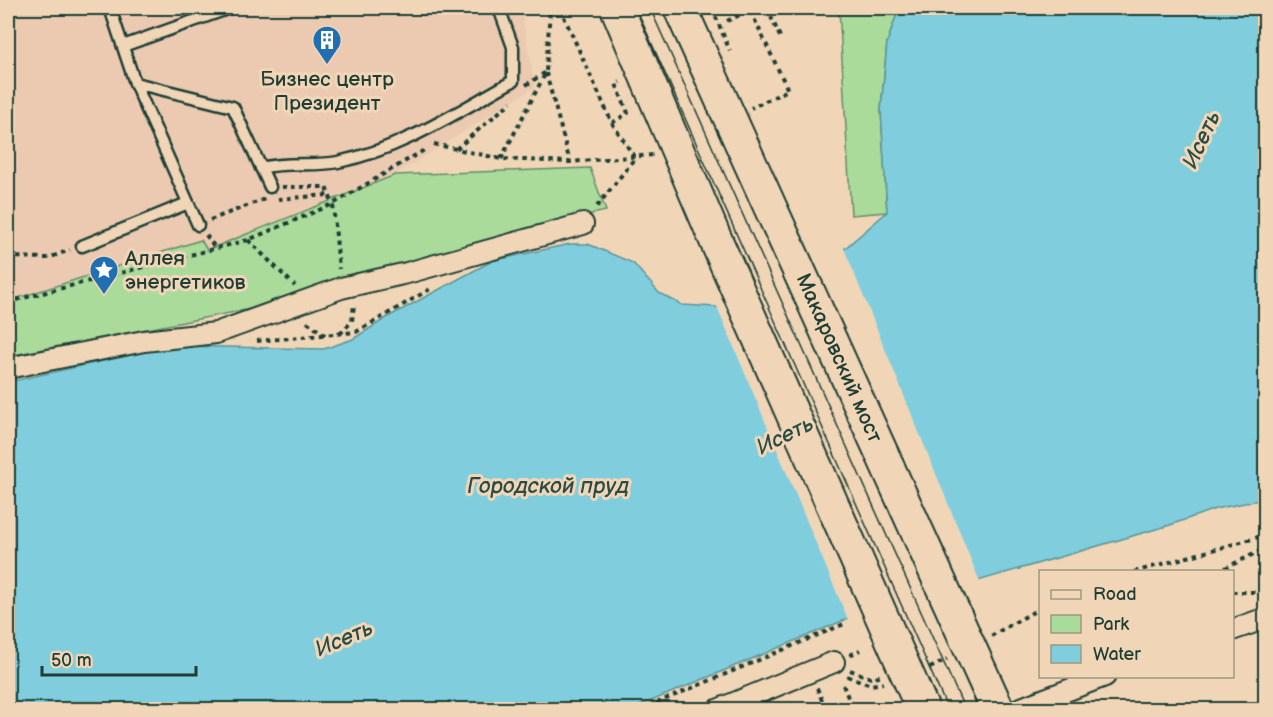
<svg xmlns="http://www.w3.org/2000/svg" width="1273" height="717" font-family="'Balsamiq Sans',sans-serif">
<rect width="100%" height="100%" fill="#f0d6b7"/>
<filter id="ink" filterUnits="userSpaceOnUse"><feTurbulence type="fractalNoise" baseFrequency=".0167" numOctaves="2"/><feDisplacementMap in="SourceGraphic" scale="12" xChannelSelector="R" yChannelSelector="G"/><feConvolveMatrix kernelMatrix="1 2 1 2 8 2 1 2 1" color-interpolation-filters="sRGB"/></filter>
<g filter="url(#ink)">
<path fill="#ebcab1" d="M8,8h513l14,79 -140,88 -188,75 -199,51z"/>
<g fill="#aadb9b" stroke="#648c68" stroke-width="1.5">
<path d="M839,8h60l-12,35 -6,67 6,102 -36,3z"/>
<path d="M590,168l16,43 -60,13 -127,35 -123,41 -288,56v-55l193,-61 6,10 188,-75z"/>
</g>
<path fill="#80cedd" stroke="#599499" stroke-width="1.5" d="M899,8h366v491l-50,10 -45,16 -323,94 -215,90h-624v-327l164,-36 152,3 29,-10 35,-22 104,-56 78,-17h18l45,19 26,30 23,12 35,2 127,-58 43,-37 -6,-102 6,-67z"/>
<path fill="#f0d6b7" d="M843,246l137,336 -131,40 -133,-318z"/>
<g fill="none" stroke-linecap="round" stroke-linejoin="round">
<g stroke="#1f3d34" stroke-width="15">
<g id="lane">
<path d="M110,8l25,75 98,24 37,80"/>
<path d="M422,8h2"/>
<path d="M123,46l107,-38"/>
<path d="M135,83l63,142"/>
<path d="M261,168c26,-7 52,-1 77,-6 64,-13 119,-50 175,-81v-34l-13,-36 -6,-3"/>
<path d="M82,246l106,-43"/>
</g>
</g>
<g stroke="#1f3d34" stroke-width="24">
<g id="street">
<path d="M8,368l136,-27 72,-8 125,-45 66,-15 176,-49"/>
<path d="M1232,630l34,-12"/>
<path d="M717,710l117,-48"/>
<path d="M1016,710l89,-34"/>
</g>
</g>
<g stroke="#1f3d34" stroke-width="4" stroke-dasharray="4.5 4.5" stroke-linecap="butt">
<path d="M560,8l52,115 23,35 -40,51"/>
<path d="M767,8l14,31"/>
<path d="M727,21l23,-11 38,80 -37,18"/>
<path d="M546,73l24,89"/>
<path d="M526,85l20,-13"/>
<path d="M612,123l16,-10 -12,-29 4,-2"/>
<path d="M434,144l67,15 69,3 83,-7"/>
<path d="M456,149l55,-47"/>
<path d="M501,159l45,-87 4,-64"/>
<path d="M282,187h44l7,17 6,65"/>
<path d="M278,199l51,-4"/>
<path d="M210,220l55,-21"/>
<path d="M206,235l10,14"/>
<path d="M248,240l47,46"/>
<path d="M8,257l40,1 22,-8"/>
<path d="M8,302l240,-62 85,-36 93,-55"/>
<path d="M307,322l18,13"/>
<path d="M340,334l12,-13 2,-16"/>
<path d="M257,341l99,-9 76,-44"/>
<path d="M1134,572l132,-37"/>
<path d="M1173,572h1"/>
<path d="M1217,572l49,-24"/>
<path d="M1232,592h34"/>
<path d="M991,636l49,-28"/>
<path d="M850,655l10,-5"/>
<path d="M930,668l17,-9"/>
<path d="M850,670l21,8 9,-2"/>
<path d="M847,676l24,9 12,-2"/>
<path d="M843,685l10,25"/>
<path d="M817,688l9,22"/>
<path d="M640,710l204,-86"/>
<path d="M676,710l23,-4"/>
</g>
<use href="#lane" stroke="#f0d6b7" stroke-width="10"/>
<use href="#street" stroke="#f0d6b7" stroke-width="20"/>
<g stroke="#1f3d34" stroke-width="1.5">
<path d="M636,8l312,702"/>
<path d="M650,8l315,702"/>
</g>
<g stroke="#1f3d34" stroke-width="36" stroke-linecap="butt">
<g id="primary-bridge">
<path d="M617,8l97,228 209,474"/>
<path d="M680,8l318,702"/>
</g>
</g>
<path stroke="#1f3d34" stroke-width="4" stroke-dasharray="4.5 4.5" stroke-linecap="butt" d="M712,8l18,43"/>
<use href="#primary-bridge" stroke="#f0d6b7" stroke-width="32"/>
</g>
</g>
<defs>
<g id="building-pin" transform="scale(1.5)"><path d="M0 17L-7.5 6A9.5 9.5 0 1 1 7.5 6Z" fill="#1f6fb2" stroke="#f0d6b7"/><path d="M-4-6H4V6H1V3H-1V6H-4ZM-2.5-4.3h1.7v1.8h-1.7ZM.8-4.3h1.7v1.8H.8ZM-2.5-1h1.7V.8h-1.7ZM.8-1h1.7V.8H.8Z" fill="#fff"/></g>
<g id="sight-pin" transform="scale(1.5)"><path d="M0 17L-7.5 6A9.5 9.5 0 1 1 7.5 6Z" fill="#1f6fb2" stroke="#f0d6b7"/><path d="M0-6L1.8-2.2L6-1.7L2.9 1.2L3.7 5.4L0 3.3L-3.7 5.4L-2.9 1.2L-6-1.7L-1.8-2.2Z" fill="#fff"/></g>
</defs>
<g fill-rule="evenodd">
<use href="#building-pin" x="327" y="40"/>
<use href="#sight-pin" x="104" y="270"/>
</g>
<g text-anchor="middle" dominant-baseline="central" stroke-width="6" stroke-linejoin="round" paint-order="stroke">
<g font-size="21" fill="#1f3d34" stroke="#f0d6b7">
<text x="327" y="79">Бизнес центр<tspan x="327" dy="24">Президент</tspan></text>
<text x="125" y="258" text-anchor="start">Аллея<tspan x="125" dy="24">энергетиков</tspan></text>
</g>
<g font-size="21" fill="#1f3d34" stroke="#f0d6b7">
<text transform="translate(839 358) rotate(66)">Макаровский мост</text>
</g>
<g font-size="22" font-style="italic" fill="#294c45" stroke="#f0d6b7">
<text transform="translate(1202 140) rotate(-65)">Исеть</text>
<text transform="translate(785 436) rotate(-26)">Исеть</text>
<text x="548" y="486">Городской пруд</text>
<text transform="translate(344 639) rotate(-23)">Исеть</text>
</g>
</g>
<rect width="1273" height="717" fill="none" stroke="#f0d6b7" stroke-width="30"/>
<rect x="15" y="15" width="1243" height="687" fill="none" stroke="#1f3d34" stroke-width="2" filter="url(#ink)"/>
<rect x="1039" y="570" width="195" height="108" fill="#f0d6b7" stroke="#9c9983" stroke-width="1.5"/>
<rect x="1051" y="590" width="30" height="9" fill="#f0d6b7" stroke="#9c9983" stroke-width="1.5"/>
<text x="1093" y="600" font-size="18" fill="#1f3d34">Road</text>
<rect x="1051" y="615" width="30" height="18" fill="#aadb9b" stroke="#9c9983" stroke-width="1.5"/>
<text x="1093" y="630" font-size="18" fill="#1f3d34">Park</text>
<rect x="1051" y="645" width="30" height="18" fill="#80cedd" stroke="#9c9983" stroke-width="1.5"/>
<text x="1093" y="660" font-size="18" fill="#1f3d34">Water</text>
<path d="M42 666v9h154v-9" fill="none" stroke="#1f3d34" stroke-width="3"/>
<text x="51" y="666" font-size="18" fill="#1f3d34" stroke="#f0d6b7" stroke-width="4.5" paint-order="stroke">50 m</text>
</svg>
